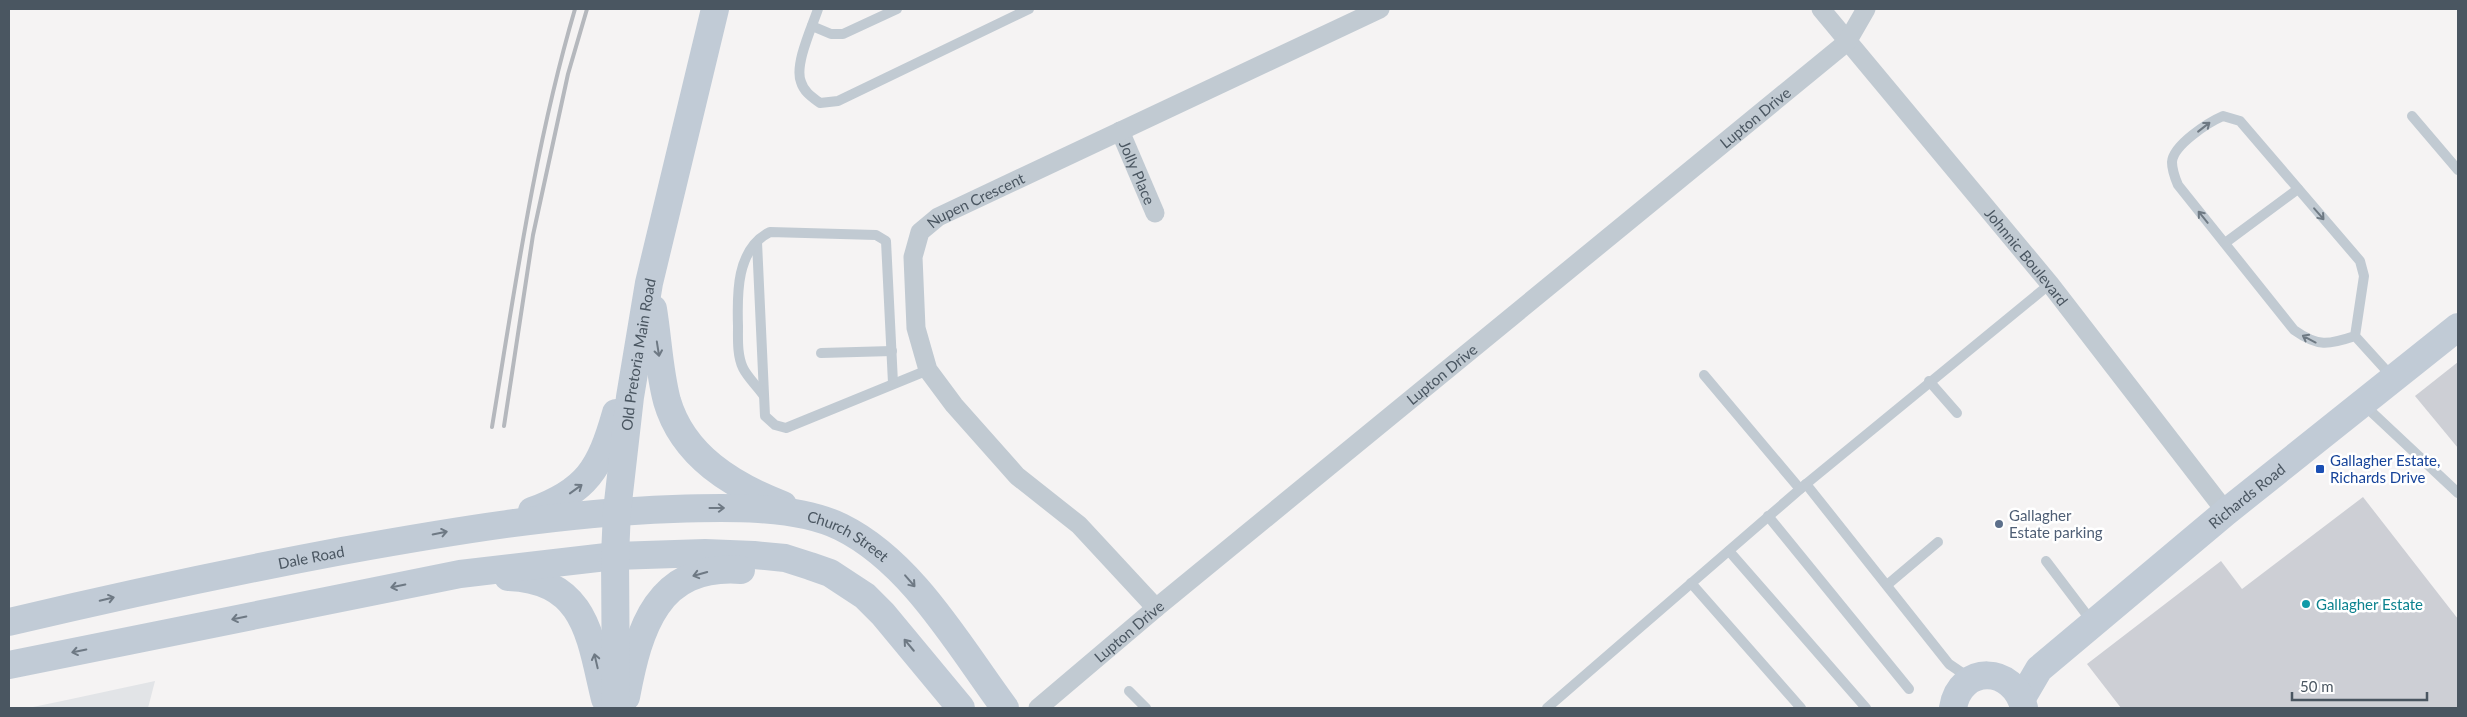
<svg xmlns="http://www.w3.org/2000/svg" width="2467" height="717" font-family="Lato,sans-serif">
<rect width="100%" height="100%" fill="#f5f3f3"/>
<path fill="#e2e4e7" d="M155,681l-7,27h-120l34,-7z"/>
<g fill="#cdcfd5">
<path d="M2458,362v86l-43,-52z"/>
<path d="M2363,497l95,122v89h-337l-34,-44 134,-103 21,28z"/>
</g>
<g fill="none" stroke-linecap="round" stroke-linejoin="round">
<g stroke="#c1cad2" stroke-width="10">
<path d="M818,9c-6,18 -24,56 -17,73 3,10 11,15 19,21l18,-2 191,-92"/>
<path d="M812,26l19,8h12l54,-25"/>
<path d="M2412,116l46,54"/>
<path d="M757,242l8,174 10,9 11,3 142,-58"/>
<path d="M2225,243l73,-54"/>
<path d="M2355,336c-27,9 -37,11 -61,-6l-116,-145c-3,-7 -6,-15 -6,-23 1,-17 37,-40 51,-46l17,5 120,140 4,15 -9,60 39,43"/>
<path d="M821,353l71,-2"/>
<path d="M1704,375l96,114"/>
<path d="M1929,381l28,32"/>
<path d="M764,396c-6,-9 -16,-18 -21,-28 -6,-13 -5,-29 -5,-42 -1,-32 -2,-77 32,-94l106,3 10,6 7,142"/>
<path d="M2363,404l95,89"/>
<path d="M1806,484l143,180 22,15"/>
<path d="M1768,516l141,173"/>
<path d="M1729,551l137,157"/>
<path d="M2046,561l47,62"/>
<path d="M1691,583l110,125"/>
<path d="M1887,585l51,-43"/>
<path d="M1129,691l17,17"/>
<path d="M1547,708l259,-224 244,-200"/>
</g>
<g stroke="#c1cad2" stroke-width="19">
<path id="s1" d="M1821,9l229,275 176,228"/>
<path id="s2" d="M1120,131l35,82"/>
<path id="s3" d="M1156,608l-77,-83 -62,-49 -63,-71 -26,-35 -12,-42 -3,-71 7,-25 18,-15 442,-208"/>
<path id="s4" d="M1038,708l118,-100 691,-566 19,-33"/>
</g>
<g stroke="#c1cbd6" stroke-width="28">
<path d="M653,309c5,30 6,62 14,92 16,55 66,85 116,104"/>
<path d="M532,511c55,-20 68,-42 84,-98"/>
<path d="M508,577c79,3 82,61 97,122"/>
<path id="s5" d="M9,622c110,-26 221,-50 333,-71 111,-20 218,-38 331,-42 49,-2 124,-4 168,18 71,35 118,119 164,181"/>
<path d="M9,665l451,-91 155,-18 90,-3 49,2 31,3 25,8 20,7 35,23 18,18 78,94"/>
<path d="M626,697c13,-69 31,-133 115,-127"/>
<path id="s6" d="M2022,698l17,-29 187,-157 232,-185"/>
<path id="s7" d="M616,708l-1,-152 2,-45 13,-114 19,-114 66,-274"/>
<path d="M1953,708c7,-44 61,-43 71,0"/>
</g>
<g stroke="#b5b8bd" stroke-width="4">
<path d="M504,426l29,-191 35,-161 19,-65"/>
<path d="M492,427c23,-140 43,-282 83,-418"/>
</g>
</g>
<defs><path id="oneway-shaft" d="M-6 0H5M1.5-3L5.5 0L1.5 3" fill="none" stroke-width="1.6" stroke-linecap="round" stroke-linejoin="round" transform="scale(1.25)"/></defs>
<g stroke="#6e7983">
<use href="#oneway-shaft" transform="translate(2204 127) rotate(-38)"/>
<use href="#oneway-shaft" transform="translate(2319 214) rotate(49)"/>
<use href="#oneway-shaft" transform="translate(2203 217) rotate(-129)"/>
<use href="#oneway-shaft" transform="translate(2309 339) rotate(-152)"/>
</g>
<g stroke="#6e7984">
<use href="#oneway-shaft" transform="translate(658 349) rotate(81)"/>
<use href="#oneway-shaft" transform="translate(576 489) rotate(-36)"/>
<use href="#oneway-shaft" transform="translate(717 508)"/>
<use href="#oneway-shaft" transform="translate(440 533) rotate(-11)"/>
<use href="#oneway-shaft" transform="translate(700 574) rotate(164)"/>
<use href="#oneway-shaft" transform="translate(910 581) rotate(49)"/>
<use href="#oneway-shaft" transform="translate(398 586) rotate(168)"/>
<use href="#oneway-shaft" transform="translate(107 599) rotate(-13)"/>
<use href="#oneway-shaft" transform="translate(239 618) rotate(168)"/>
<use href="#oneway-shaft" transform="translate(909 645) rotate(-130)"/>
<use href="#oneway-shaft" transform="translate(79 651) rotate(168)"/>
<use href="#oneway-shaft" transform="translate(596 661) rotate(-103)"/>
</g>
<rect fill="#1a4fb4" stroke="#fff" stroke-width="2" x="2315" y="464" width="10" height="10" rx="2.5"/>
<circle fill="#5c6f8a" stroke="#fff" stroke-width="2" cx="1999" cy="524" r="5"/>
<circle fill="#0f9aa8" stroke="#fff" stroke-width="2" cx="2306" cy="604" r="5"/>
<g text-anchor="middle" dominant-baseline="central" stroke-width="5" stroke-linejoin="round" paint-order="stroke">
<g font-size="15" fill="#4a5661" stroke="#fff">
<text stroke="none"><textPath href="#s4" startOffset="929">Lupton Drive</textPath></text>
<text stroke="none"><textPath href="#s2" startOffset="45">Jolly Place</textPath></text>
<text stroke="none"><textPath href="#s3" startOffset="536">Nupen Crescent</textPath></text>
<text stroke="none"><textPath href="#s1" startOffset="322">Johnnic Boulevard</textPath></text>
<text stroke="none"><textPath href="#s7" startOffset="355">Old Pretoria Main Road</textPath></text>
<text stroke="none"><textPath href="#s4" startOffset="524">Lupton Drive</textPath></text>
<text stroke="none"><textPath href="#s6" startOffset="304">Richards Road</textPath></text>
<text stroke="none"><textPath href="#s5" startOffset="855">Church Street</textPath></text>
<text stroke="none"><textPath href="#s5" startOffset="309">Dale Road</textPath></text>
<text stroke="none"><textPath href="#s4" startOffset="119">Lupton Drive</textPath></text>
</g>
<g font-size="15" fill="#164399" stroke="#fff" text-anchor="start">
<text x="2330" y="460">Gallagher Estate,<tspan x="2330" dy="17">Richards Drive</tspan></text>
</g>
<g font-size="15" fill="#4e5e75" stroke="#fff" text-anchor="start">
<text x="2009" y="515">Gallagher<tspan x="2009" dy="17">Estate parking</tspan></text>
</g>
<g font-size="15" fill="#0d838f" stroke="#fff" text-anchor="start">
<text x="2316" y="604">Gallagher Estate</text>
</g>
</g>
<rect width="2467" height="717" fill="none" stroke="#4a5661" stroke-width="20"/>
<path d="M2292 692v8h135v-8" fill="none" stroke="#4a5661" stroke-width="2.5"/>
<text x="2300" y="692" font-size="15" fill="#4a5661" stroke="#ffffff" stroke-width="4" paint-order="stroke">50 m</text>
</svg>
